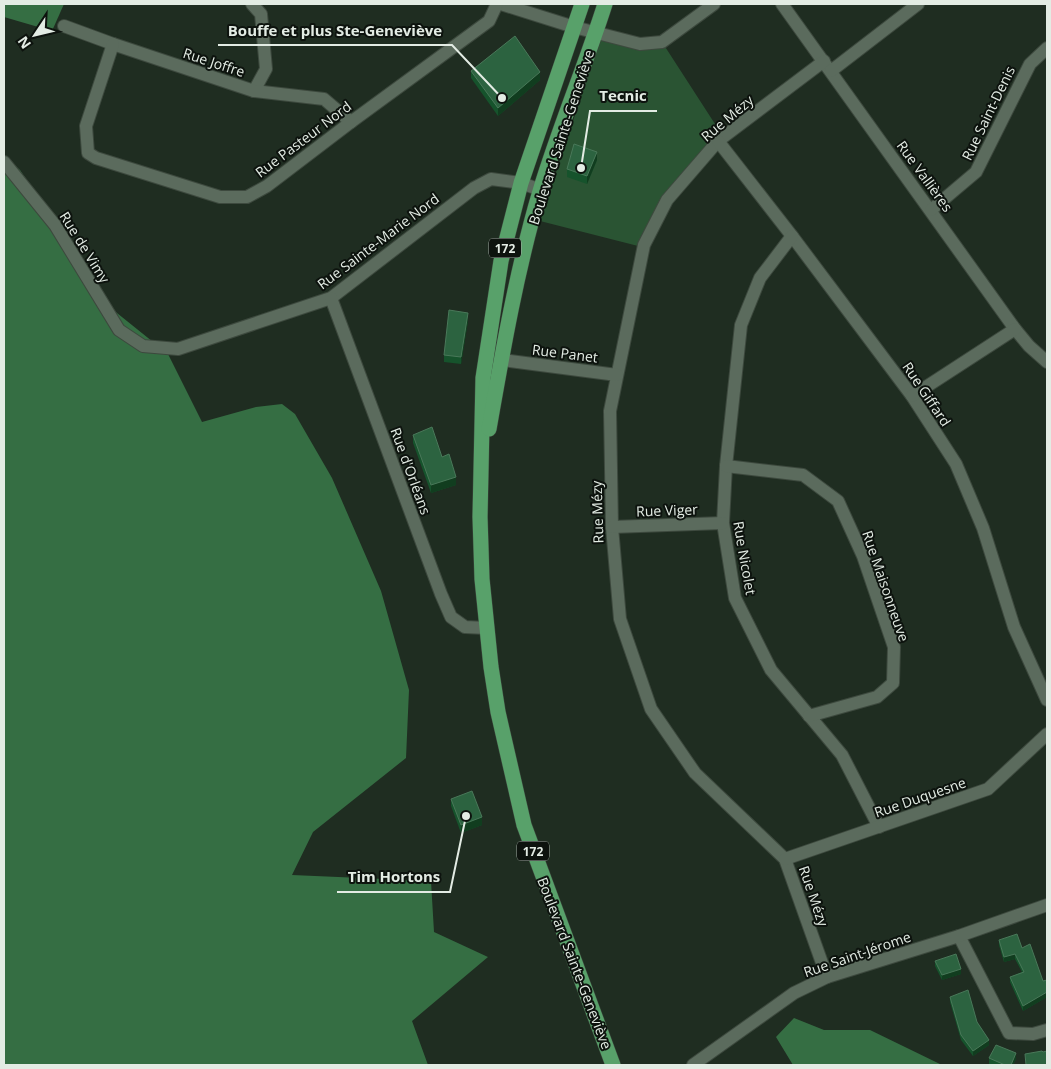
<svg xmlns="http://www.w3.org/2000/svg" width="1051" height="1069" font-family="'Open Sans',sans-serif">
<rect width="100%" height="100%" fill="#1f2d21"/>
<path fill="#2a5433" d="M601,36l61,6 64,99 -60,60 -24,46 -102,-26z"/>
<g fill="#356e43">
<path d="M4,4h60l-12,27 -48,-14z"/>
<path d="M4,156l16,14 92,139 56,45 34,68 54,-15 26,-3 13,10 37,64 49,113 28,99 -3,68 -93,74 -21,43 139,6 3,51 54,25 -76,64 16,44h-424z"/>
<path d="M794,1018l30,12h46l72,35h-149l-17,-28z"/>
</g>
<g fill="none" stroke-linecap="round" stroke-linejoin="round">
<g stroke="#3d493e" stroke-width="14">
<g id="minor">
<path d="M252,4l9,10 5,55 -12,22"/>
<path d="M501,4l73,23 66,17 22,-2 52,-38"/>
<path d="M782,4l233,325 14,17 18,16"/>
<path d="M64,26l49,18 141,47 70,8 27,23"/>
<path d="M113,44l-27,82 2,27 8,5 124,39h27l20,-11 84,-64 138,-101 8,-17"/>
<path d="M824,61l-106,80 -51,59 -23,45 -34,166 2,116 8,92 31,90 44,64 90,86 42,118"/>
<path d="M831,71l87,-67"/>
<path d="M718,141l74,95 120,160 44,68 27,64 31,99 33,73"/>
<path d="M4,162l51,63 64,105 24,16 35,3 153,-51 143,-110 17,-9 30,4 20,7"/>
<path d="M931,210l45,-38 54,-108 17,-16"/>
<path d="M792,236l-32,42 -19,47 -15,141 -3,57 12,75 36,72 71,85 37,72"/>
<path d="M331,298l110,296 10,23 14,10 21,1"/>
<path d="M510,361l107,14"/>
<path d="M912,396l103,-67"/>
<path d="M726,466l77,9 35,26 25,55 31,91 -1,36 -16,14 -68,19"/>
<path d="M612,527l111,-4"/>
<path d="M785,859l203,-70 59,-55"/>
<path d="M959,936l50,97 24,1 14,-4"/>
<path d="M693,1065l101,-72 33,-16 132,-41 88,-31"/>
</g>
</g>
<g stroke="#3d493e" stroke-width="16">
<g id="major">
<path d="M582,4l-61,179 -20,78 -18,117 -3,139 2,62 9,88 7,45 26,113 89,240"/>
<path d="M489,429c14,-80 28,-160 51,-238 19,-63 45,-124 65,-187"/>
</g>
</g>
<use href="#minor" stroke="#5b6b5d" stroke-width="12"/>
<use href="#major" stroke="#58a16a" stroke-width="15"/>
</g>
<g fill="#16532c">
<path d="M471,71l69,9 -42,36 -27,-38z"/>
<path d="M597,160l-10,24 -20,-7v-8z"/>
<path d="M468,321l-7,43 -17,-2v-7z"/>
<path d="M413,435l29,22 14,28 -25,8 -18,-50z"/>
<path d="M451,799l31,26 -21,8 -10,-27z"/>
<path d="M999,940l23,8 21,33 4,-1v17l-24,14 -13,-29v-5l12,-5 -7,-13 -11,3 -5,-17z"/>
<path d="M935,961l26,13 -19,6 -7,-14z"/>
<path d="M950,997l27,25 12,23 -16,11 -12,-16 -11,-38z"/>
<path d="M989,1058l27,1 -3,6h-20l-4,-1z"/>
</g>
<g fill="#113d1f">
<path d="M540,72v8l-42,36v-8z"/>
<path d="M597,152v8l-10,24v-8z"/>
<path d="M468,313v8l-7,43v-7z"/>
<path d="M456,477v8l-25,8v-8z"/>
<path d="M482,817v8l-21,8v-8z"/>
<path d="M1015,954v5l-11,3v-5z"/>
<path d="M961,969v5l-19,6v-5z"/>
<path d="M1047,992v5l-24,14v-5z"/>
<path d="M989,1040v5l-16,11v-5z"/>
<path d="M1016,1053v6l-3,6h-2z"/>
</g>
<g fill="#2c6340" stroke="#497859">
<path d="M515,36l25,36 -42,36 -27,-37z"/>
<path d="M574,144l23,8 -10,24 -20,-7z"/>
<path d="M449,310l19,3 -7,44 -17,-2z"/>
<path d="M432,427l10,30 7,-3 7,23 -25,8 -18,-50z"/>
<path d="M472,791l10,26 -21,8 -10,-26z"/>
<path d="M1017,934l5,14 8,-4 13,37 4,-1v12l-24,14 -13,-29 14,-5 -9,-18 -11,3 -5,-17z"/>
<path d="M956,954l5,15 -19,6 -7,-14z"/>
<path d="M968,990l9,32 12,18 -16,11 -12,-16 -11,-38z"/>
<path d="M996,1045l20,8 -5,12h-6l-16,-7z"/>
<path d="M1042,1051l1,1 4,-1v14h-21l-1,-11z"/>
</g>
<g text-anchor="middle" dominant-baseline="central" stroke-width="4" stroke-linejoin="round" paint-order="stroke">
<g fill="#0d130e" stroke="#a3aba4" stroke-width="1">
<rect x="489" y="238.5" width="32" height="19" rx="4"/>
<rect x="517" y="841.5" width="32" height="19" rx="4"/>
</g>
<g font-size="12" font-weight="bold" fill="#e3ece4">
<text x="505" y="248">172</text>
<text x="533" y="851">172</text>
</g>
<g font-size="14" fill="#e3ece4" stroke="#0d130e">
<text transform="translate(214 62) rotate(18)">Rue Joffre</text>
<text transform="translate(988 113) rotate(-64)">Rue Saint-Denis</text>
<text transform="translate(727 118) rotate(-40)">Rue Mézy</text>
<text transform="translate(561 137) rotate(-72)">Boulevard Sainte-Geneviève</text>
<text transform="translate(303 139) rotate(-37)">Rue Pasteur Nord</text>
<text transform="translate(925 176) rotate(54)">Rue Vallières</text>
<text transform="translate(378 241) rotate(-37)">Rue Sainte-Marie Nord</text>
<text transform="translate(85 247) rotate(58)">Rue de Vimy</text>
<text transform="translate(565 353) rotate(7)">Rue Panet</text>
<text transform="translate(927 394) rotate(56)">Rue Giffard</text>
<text transform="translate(411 471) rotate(70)">Rue d'Orléans</text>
<text transform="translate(667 510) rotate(-2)">Rue Viger</text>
<text transform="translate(597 512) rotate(-92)">Rue Mézy</text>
<text transform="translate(745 558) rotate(80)">Rue Nicolet</text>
<text transform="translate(886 586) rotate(71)">Rue Maisonneuve</text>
<text transform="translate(920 797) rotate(-19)">Rue Duquesne</text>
<text transform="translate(814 896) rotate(71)">Rue Mézy</text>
<text transform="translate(857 954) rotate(-19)">Rue Saint-Jérome</text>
<text transform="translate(575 963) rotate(69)">Boulevard Sainte-Geneviève</text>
</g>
</g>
<path fill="none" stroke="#e3ece4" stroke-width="2" d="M502 98L452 45H218M581 168L590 111H657M466 816L450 892H337"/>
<g fill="#e3ece4" stroke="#0d130e" stroke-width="2">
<circle cx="502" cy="98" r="5"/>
<circle cx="581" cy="168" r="5"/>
<circle cx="466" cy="816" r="5"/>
</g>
<g font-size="15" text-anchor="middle" font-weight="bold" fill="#e3ece4" stroke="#0d130e" stroke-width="4" stroke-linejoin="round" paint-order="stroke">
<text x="335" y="36">Bouffe et plus Ste-Geneviève</text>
<text x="623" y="101">Tecnic</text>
<text x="394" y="882">Tim Hortons</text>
</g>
<rect width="1051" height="1069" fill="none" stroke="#e3ece4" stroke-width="10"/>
<g transform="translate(35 35) rotate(235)" stroke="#0d130e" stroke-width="4" paint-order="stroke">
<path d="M0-4L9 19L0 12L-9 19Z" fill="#e3ece4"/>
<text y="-8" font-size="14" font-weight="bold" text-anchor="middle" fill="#e3ece4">N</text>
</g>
</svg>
